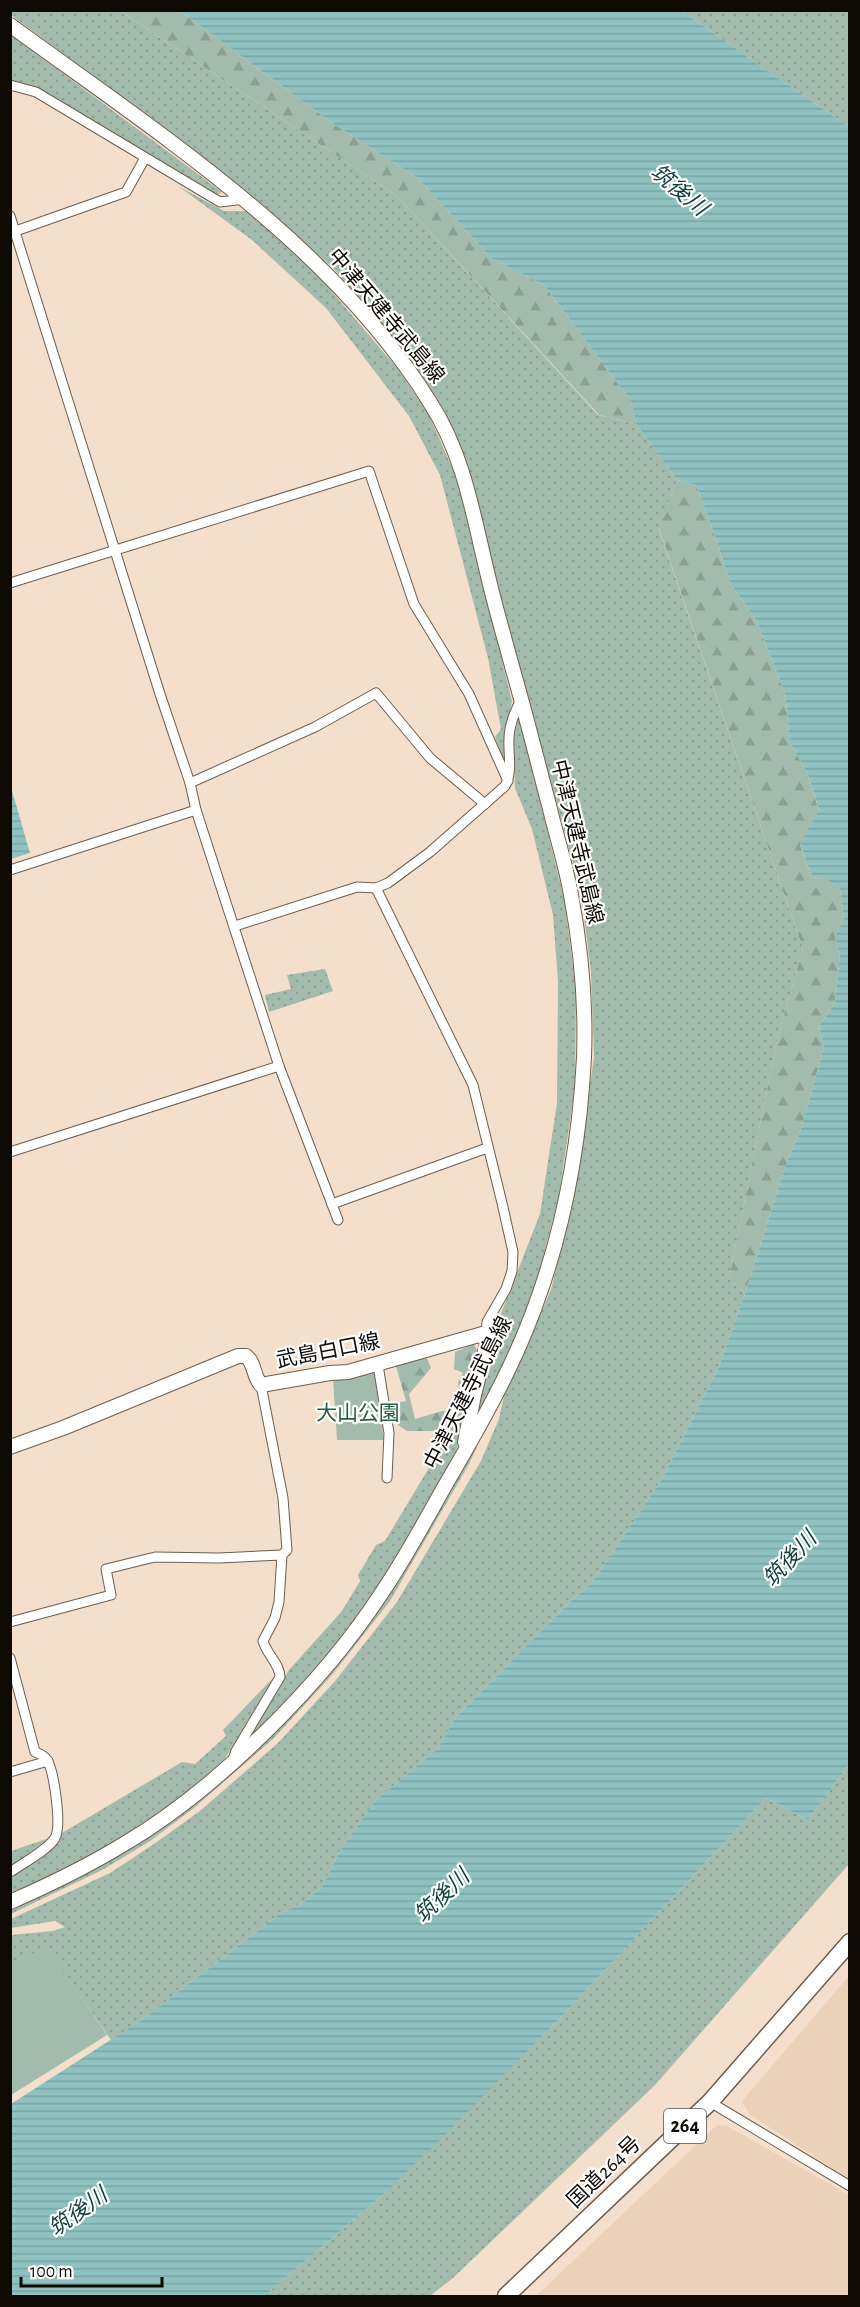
<svg xmlns="http://www.w3.org/2000/svg" width="860" height="2307" font-family="'Alegreya Sans','Noto Sans JP',sans-serif">
<defs>
<pattern id="grass-dots" width="8" height="8" patternUnits="userSpaceOnUse" patternTransform="scale(1.5)"><rect width="8" height="8" fill="#a3bbac"/><path d="M2 2h.1M6 6h.1" fill="none" stroke="#8b9f92" stroke-width="1.8" stroke-linecap="round"/></pattern>
<pattern id="forest-firs" width="22" height="20" patternUnits="userSpaceOnUse" patternTransform="scale(1.5)"><rect width="22" height="20" fill="#a3bbac"/><path d="M5 1l3.5 6h-7zM16 11l3.5 6h-7z" fill="#8b9f92"/></pattern>
<pattern id="water-rules" width="6" height="5" patternUnits="userSpaceOnUse" patternTransform="scale(1.5)"><rect width="6" height="5" fill="#8ec1c0"/><path d="M0 2.5h6" fill="none" stroke="#79a4a4"/></pattern>
</defs>
<rect width="100%" height="100%" fill="#f3dfcb"/>
<g fill="#ebd2b9">
<path d="M849,1976v203l-100,-65 -7,-13z"/>
<path d="M717,2125l10,1 122,69v101h-313z"/>
</g>
<g fill="url(#grass-dots)">
<path d="M11,10l109,1 277,185 201,219 38,9 41,56 -18,50 144,419 -25,86 -49,243 16,16 -27,74 -55,109 -71,106 -20,17 -117,118 -18,31 -62,52 -36,51 -17,35 -17,14 -27,14 -135,104 -32,21 -64,-92 -36,15v-28l42,-4 12,-4 -10,-6 -44,7v-9l99,-46 44,-29 46,-33 78,-68 58,-63 61,-78 84,-141 18,-42 5,-23 47,-106 24,-100 19,-133 -3,-86 -10,-78 -84,-311 -26,-106 -29,-70 -39,-57 -68,-79 -120,-104 -204,-151z"/>
<path d="M682,11h167v116z"/>
<path d="M10,34l212,158 -8,4 -203,-114z"/>
<path d="M178,186l46,25h23l69,62 81,95 32,47 28,64 55,222 -7,37 1,30 -11,-31 6,-8 -13,-71 -48,-183 -31,-59 -83,-108 -74,-68z"/>
<path d="M519,717l45,181 12,91 -1,97 -16,110 -24,93 -26,65 -38,76 22,-96 47,-120 17,-111 1,-122 -5,-66 -21,-86 -17,-41 -2,-50z"/>
<path d="M325,969l8,22 -64,21 -4,-17 26,-6 -4,-14z"/>
<path d="M479,1356l-25,104 -81,137 -54,69 -77,79 47,-75 53,-59 18,-30 -2,-6 18,-30 9,-4 62,-103 -3,-7 15,-23z"/>
<path d="M474,1447h3l-8,17 -79,137 -58,74 -59,64 -79,69 -44,33 -46,28 -93,45v-5l39,-18 73,-39 206,-180 59,-74z"/>
<path d="M273,1678l-50,84 -45,39 -58,40 -71,39 -38,16v-18l48,-36 3,-9 120,-71 13,2 31,-28 -3,-6z"/>
<path d="M849,1764v100l-194,221 -201,192 -24,19h-166l114,-97 182,-181 206,-220 42,22z"/>
<path d="M49,1838l-38,30v-16l3,-2z"/>
</g>
<g fill="url(#forest-firs)">
<path d="M120,11h60l152,112 86,55 73,80 53,27 87,116 5,23 -37,-9 -202,-219z"/>
<path d="M677,480l19,5 12,31 23,68 26,38 28,71 5,49 18,33 11,36 -19,34 12,32 14,2 14,10 4,29 -9,19 5,18 -5,48 -16,23 5,21 -23,82 -16,38 -40,127 -16,-16 49,-243 25,-86 -144,-420z"/>
<path d="M474,1344l5,12 -20,52 -15,23h-37l-9,-6 -7,-21 15,-3 -10,-35 30,-10 5,12 -22,26 6,25 27,-8 12,-1 6,-15 -2,-13 5,-9 -9,-4 1,-17z"/>
</g>
<g fill="#a3bbac">
<path d="M374,1370l10,70h-47l-4,-62z"/>
<path d="M47,1947l60,88 -96,60v-132z"/>
</g>
<g fill="url(#water-rules)">
<path d="M180,11h502l167,116v1637l-41,56 -42,-22 -206,220 -125,127 -57,54 -114,97h-253v-192l132,-85 135,-104 27,-14 17,-14 17,-35 36,-51 62,-52 18,-31 117,-118 20,-17 71,-106 55,-109 27,-74 40,-127 16,-38 23,-82 -5,-21 16,-23 5,-48 -5,-18 9,-19 -4,-29 -14,-10 -14,-2 -12,-33 19,-34 -11,-35 -18,-33 -5,-49 -28,-71 -26,-38 -23,-68 -12,-31 -19,-5 -41,-56 -5,-23 -87,-116 -53,-27 -73,-80 -86,-55z"/>
<path d="M10,784l20,69 -19,6h-1z"/>
</g>
<g fill="none" stroke-linecap="round" stroke-linejoin="round">
<g stroke="#6f5e4d" stroke-width="11">
<g id="street">
<path d="M10,85l26,7 184,110 24,-3"/>
<path d="M10,216l150,478 30,89 6,27 83,256 59,154"/>
<path d="M10,233l116,-41 19,-34"/>
<path d="M10,583l359,-112 45,133 55,90 39,87"/>
<path d="M190,783l125,-56 61,-34 54,65 55,46"/>
<path d="M10,870l186,-60"/>
<path d="M376,888l97,197 29,118 11,49 -1,19 -6,18 -19,33 -1,11"/>
<path d="M235,926l122,-39 19,1 12,-5 42,-31 75,-66c8,-14 3,-32 4,-47 0,-12 6,-30 13,-40"/>
<path d="M10,1152l269,-86"/>
<path d="M332,1204l155,-56"/>
<path d="M378,1365l11,68 -2,45"/>
<path d="M10,1622l101,-27 -5,-26 49,-12 64,1 63,-3"/>
<path d="M10,1658l25,94c5,2 9,3 12,8 7,11 15,66 8,78 -6,11 -33,26 -45,34"/>
<path d="M232,1762l4,-11 44,-74c0,-13 -13,-22 -17,-36l12,-23 4,-16 3,-47 5,-5 -4,-52 -22,-113"/>
<path d="M10,1772l38,-11"/>
<path d="M710,2102l140,84"/>
</g>
</g>
<g stroke="#6f5e4d" stroke-width="16">
<g id="secondary">
<path d="M10,25c148,108 324,221 421,379 34,53 43,116 58,176 7,30 16,60 24,90 13,45 24,90 36,135 7,30 17,60 22,90 10,53 15,109 13,162 -5,100 -26,202 -67,294 -20,45 -46,90 -71,133 -21,37 -41,75 -65,110 -58,89 -165,196 -257,250 -36,22 -75,41 -114,58"/>
<path d="M10,1447l53,-19 175,-72h8c9,7 7,20 15,29l69,-12 18,-1 138,-39 3,3 -15,59 -9,47"/>
</g>
</g>
<g stroke="#6f5e4d" stroke-width="19">
<path id="highway" d="M506,2296l204,-194 140,-160"/>
</g>
<use href="#street" stroke="#fff" stroke-width="9"/>
<use href="#secondary" stroke="#fff" stroke-width="14"/>
<use href="#highway" stroke="#fff" stroke-width="16"/>
</g>
<g text-anchor="middle" dominant-baseline="central" stroke-width="4.5" stroke-linejoin="round" paint-order="stroke">
<rect fill="#fff" stroke="#585450" stroke-width="1.5" x="664" y="2109" width="42" height="34" rx="4.5"/>
<g font-size="20" font-weight="bold" fill="#100a05">
<text x="685" y="2126">264</text>
</g>
<g font-size="21" fill="#100a05" stroke="#fff">
<text transform="translate(386 316) rotate(50)">中津天建寺武島線</text>
<text transform="translate(577 842) rotate(77)">中津天建寺武島線</text>
<text transform="translate(328 1351) rotate(-11)">武島白口線</text>
<text transform="translate(468 1393) rotate(-63)">中津天建寺武島線</text>
<text transform="translate(604 2172) rotate(-44)">国道264号</text>
</g>
<g font-size="21" fill="#236142" stroke="#fff">
<text x="358" y="1413">大山公園</text>
</g>
<g font-size="22" font-style="italic" fill="#124141" stroke="#fff">
<text transform="translate(679 190) rotate(40)">筑後川</text>
<text transform="translate(790 1559) rotate(-47)">筑後川</text>
<text transform="translate(442 1896) rotate(-44)">筑後川</text>
<text transform="translate(78 2212) rotate(-36)">筑後川</text>
</g>
</g>
<rect width="860" height="2307" fill="none" stroke="#100a05" stroke-width="24"/>
<path d="M21 2277v9h141v-9" fill="none" stroke="#100a05" stroke-width="3"/>
<text x="30" y="2277" font-size="18" fill="#100a05" stroke="#ffffff" stroke-width="4.5" paint-order="stroke">100 m</text>
</svg>
